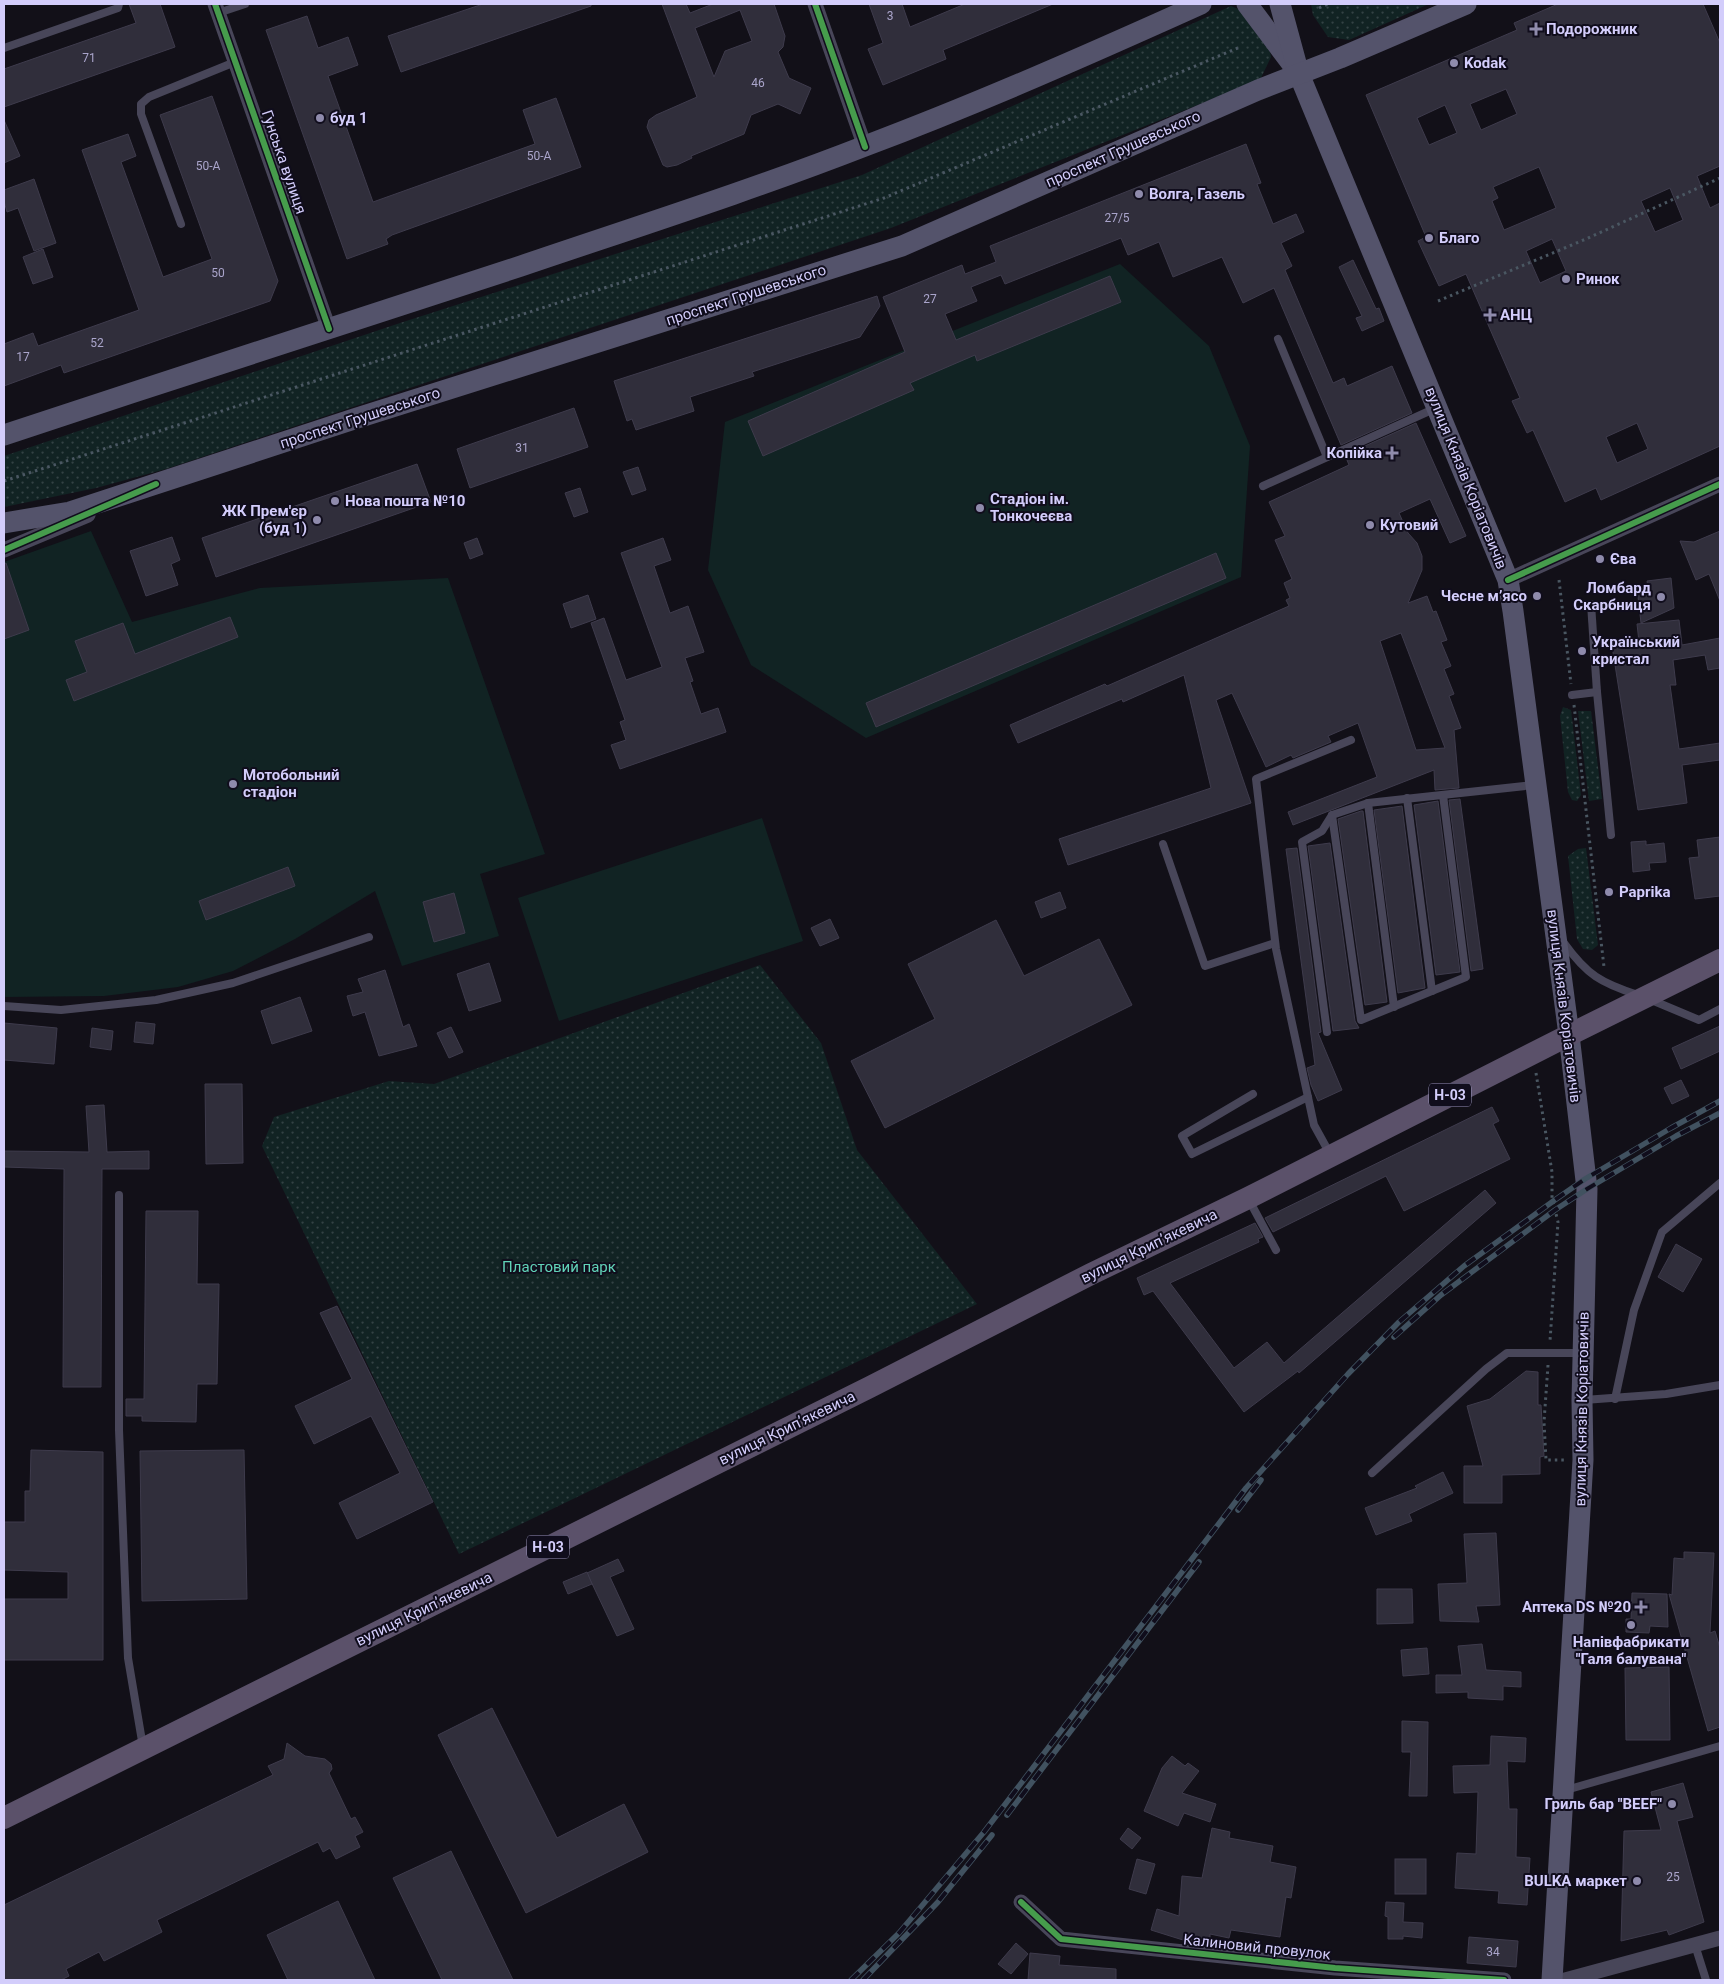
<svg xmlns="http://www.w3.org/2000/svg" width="1724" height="1984" font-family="Roboto,sans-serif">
<defs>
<pattern id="grass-dots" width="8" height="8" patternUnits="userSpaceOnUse" patternTransform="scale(1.25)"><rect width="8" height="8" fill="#112323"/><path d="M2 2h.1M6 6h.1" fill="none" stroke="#334244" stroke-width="1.8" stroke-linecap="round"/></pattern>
</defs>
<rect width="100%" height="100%" fill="#121018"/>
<g fill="url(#grass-dots)">
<path d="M1311,4h118l-80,36 -21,-3 -15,-22z"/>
<path d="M1231,6l20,9 16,18 4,24 -11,23 -369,148 -725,241 -70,19 -92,19v-51l396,-133 462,-148z"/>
<path d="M1563,707l8,3 10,85 -4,6 -5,-1 -4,-8 -8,-76z"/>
<path d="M1578,711h13l11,88 -13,2z"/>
<path d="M1586,848l12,97 -6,5 -9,-1 -6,-10 -9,-83 10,-7z"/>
<path d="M760,965l61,78 36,107 120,154 -518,250 -197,-408 12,-29 115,-36 45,3z"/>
</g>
<g fill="#112323">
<path d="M1120,264l89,82 41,100 -9,131 -375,161 -115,-73 -43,-95 17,-148z"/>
<path d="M91,531l41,91 128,-34 188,-10 97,276 -65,20 19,62 -97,30 -27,-75 -80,48 -62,32 -55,16 -74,9 -100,1v-435z"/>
<path d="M762,818l41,123 -244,80 -41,-123z"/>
</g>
<g fill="#302e3b" stroke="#3e3b4c" fill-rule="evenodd">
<path d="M129,4h31l15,43 -171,60v-38l132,-46z"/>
<path d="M483,4h108v2l-190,66 -13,-36z"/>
<path d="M662,4h24l4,9 23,-9h61l11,32 -2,11 -5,5 11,26 22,10 -11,26 -22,-10 -27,11 -7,19 -53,22 1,2 -15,7 -10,2 -4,-2 -16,-38 2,-7 7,-5 41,-18zM740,10l12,31 -27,10 -11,26 -19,-49z"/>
<path d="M869,4h33l8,23 55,-23h88l-110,46 3,9 -63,26 -15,-36 15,-6z"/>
<path d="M1558,4h145l17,39v123l-23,10 13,32 10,-5v243l-119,54 -5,-12 -31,14 -32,-72 -6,3 -15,-32 8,-3 -54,-124 -27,12 -21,-45 8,-4 -60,-142 151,-65 -3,-7zM1506,89l11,25 -36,16 -11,-26zM1445,105l12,28 -28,12 -12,-27zM1539,167l17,41 -52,22 -12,-29 6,-3 -5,-11zM1670,188l13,32 -28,12 -14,-31zM1552,239l14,32 -26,12 -14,-32zM1637,423l11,26 -31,14 -11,-26z"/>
<path d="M307,16l11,32 30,-11 10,28 -30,11 45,126 162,-58 -12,-34 33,-12 25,69 -189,68 -6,4 2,5 -41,15 -81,-229z"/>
<path d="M212,96l66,185 -8,20 -206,72 -3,-8 -57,21v-42l29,-11 5,13 101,-36 -57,-160 46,-16 8,22 -15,6 42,115 49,-18 -52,-144z"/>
<path d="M4,120l16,36 -16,7z"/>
<path d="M1246,144l15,39 -4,1 16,40 23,-10 8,18 -23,11 11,23 -7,4 48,113 11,-5 3,8 45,-20 20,47 -71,32 -67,-157 -31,15 -21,-46 -49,20 -14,-35 -31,13 -7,-17 -116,46 -4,-9 -30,12 6,14 -32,13 11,26 154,-64 11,26 -144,59 -2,-6 -65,28 4,7 -151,66 -15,-35 157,-69 -22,-55 79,-32 3,9 31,-12 -6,-16z"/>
<path d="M34,179l22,64 -22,8 -16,-43 -11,4 -3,-11v-11z"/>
<path d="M43,249l10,28 -20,7 -10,-27z"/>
<path d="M1353,260l23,49 3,-1 5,13 -22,10 -6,-13 6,-2 -23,-49z"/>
<path d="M877,296l3,10 -20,31 -108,35 2,4 -64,21 4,14 -58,19 -4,-11 -5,2 -13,-40z"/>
<path d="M574,408l14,39 -118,41 -13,-39z"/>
<path d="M1416,423l50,113 -16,7 -20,-44 -31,14 9,20 9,10 5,13v14l-14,33 19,-7 6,16 3,-1 11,29 -6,2 10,24 -7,3 10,25 -5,2 12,32 -7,2 5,58 -24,2 -1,-20 -141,55 -5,-13 89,-35 -19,-54 -30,13 3,6 -38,16 -2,-3 -25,12 -34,-74 -16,7 35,103 -183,62 -9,-26 152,-51 -27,-113 -61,27 -1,-3 -104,44 -8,-18 95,-41 2,2 182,-80 -3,-6 4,-2 -6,-15 8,-4 -17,-39 10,-4 -16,-34 80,-37 -4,-10zM1401,633l44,115 -29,2 -36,-109z"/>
<path d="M417,464l14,38 -215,75 -14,-39z"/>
<path d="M638,467l8,23 -14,5 -9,-23z"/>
<path d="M580,488l8,24 -14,5 -9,-24z"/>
<path d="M1720,531v70l-11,-27 -13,6 -16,-39 14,1z"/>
<path d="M172,537l8,23 -9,4 7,21 -32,11 -16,-45z"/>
<path d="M477,538l6,16 -13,5 -6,-16z"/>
<path d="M663,538l8,22 -17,6 16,47 18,-7 16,46 -19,6 8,23 -3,1 11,32 17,-6 8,24 -106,37 -9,-24 15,-5 -6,-18 5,-2 -34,-97 13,-5 22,62 36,-13 -41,-114z"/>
<path d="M1216,553l10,25 -350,149 -10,-24z"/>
<path d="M6,563l23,67 -25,9v-75z"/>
<path d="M1671,578l3,30 -33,15 -4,-35 11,-1 -1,-6z"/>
<path d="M588,595l8,24 -25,9 -8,-24z"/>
<path d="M230,617l8,20 -164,64 -8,-21 21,-8 -12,-31 48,-18 12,31z"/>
<path d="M1679,620l3,25 38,-7v30l-12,2 -3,-15 -32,5 3,25h-6l9,64 41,-6v17l-38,5 5,38 -49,7 -26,-164 27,-4 -2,-18z"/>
<path d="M1460,799l23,170 -12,2 -22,-171z"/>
<path d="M1438,801l22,171 -24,3 -22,-170z"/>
<path d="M1402,806l23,182 -27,5 -24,-183z"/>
<path d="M1361,811h2l24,191 -22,3 -27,-186z"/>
<path d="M1720,837v59l-25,3 -6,-41 10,-1 -2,-17z"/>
<path d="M1646,841v4l18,-2 2,19 -17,1 1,7 -17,2 -2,-30z"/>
<path d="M1330,843l25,178 4,7 -26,3 -25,-185z"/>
<path d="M1297,848l24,184 -3,1 24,57 -24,11 -7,-16 -4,-17 8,-3 -29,-216z"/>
<path d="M288,867l7,19 -89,34 -7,-19z"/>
<path d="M1060,892l6,16 -25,10 -6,-16z"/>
<path d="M454,893l11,40 -31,9 -11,-40z"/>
<path d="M830,919l9,19 -19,8 -9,-18z"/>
<path d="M996,920l28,56 75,-37 33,66 -247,123 -34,-67 84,-42 -27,-55z"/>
<path d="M489,963l12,38 -32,10 -12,-37z"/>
<path d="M385,970l18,57 6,-3 8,22 -38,10 -14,-44 -12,4 -6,-20 16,-4 -5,-13z"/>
<path d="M300,997l12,34 -40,13 -11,-33z"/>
<path d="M136,1022l19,2 -2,20 -19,-2z"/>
<path d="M4,1023l53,5 -3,36 -50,-4z"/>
<path d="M1720,1026v25l-39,18 -9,-21z"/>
<path d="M451,1027l12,25 -14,6 -12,-25z"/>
<path d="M92,1028l21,3 -2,19 -21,-3z"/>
<path d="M1681,1080l8,16 -17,8 -8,-16z"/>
<path d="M205,1084h37l1,79 -37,1z"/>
<path d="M104,1105l3,47 42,-1v18h-47l-1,218h-38l1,-218 -60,-2v-16l85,1 -3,-46z"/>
<path d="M1492,1107l7,14 -6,3 17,35 -106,52 -18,-35 -113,56 -8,-14z"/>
<path d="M1485,1190l11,13 -197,170 -1,-2 -54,41 -91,-121 -9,4 -7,-17 118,-55 8,14 -5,2 1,3 -89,41 64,85 33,-26 17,21z"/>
<path d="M146,1211h52l-1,73h22l-2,100h-20l-1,38 -54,-1v-5h-16v-17h18z"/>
<path d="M1676,1244l26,15 -19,33 -25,-15z"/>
<path d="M337,1306l96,196 -76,37 -18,-36 61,-30 -29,-57 -57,28 -19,-38 57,-27 -32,-66z"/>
<path d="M1526,1371l12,1v33h3l3,51 -4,1v17l-38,1v28h-38v-37h19l-16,-60 23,-7z"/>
<path d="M31,1450l72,2v208h-99v-61h64v-27l-64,-2v-48h21v-31h5z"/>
<path d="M244,1450l3,149 -105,2 -2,-150z"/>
<path d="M1443,1472l10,21 -44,21 3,7 -36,14 -11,-27 52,-20 -2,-2z"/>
<path d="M1496,1533l4,72 -24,1 3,16 -39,-1 -2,-37 29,-1 -3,-49z"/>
<path d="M1684,1552l30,1 -4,80 5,-2 5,17v79l-12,4 -39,-137 3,1 2,-37 10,1z"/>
<path d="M618,1559l6,12 -14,6 24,52 -17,7 -30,-63z"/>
<path d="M587,1572l5,12 -24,10 -5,-12z"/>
<path d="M1377,1589h35l1,34 -36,1z"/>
<path d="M1632,1593l35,1 1,33 -18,-1 -1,7 -23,-1v-13h5z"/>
<path d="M1482,1644l4,26 35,2v15l-18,-1v14l-35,-2v-6l-32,1v-18h26l-4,-29z"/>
<path d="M1427,1648l2,26 -26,2 -2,-26z"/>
<path d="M1669,1667l1,73h-44l-1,-72z"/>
<path d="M492,1708l65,130 67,-34 24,48 -122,61 -88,-178z"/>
<path d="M1402,1721l26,1 -1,74h-18l2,-44h-9z"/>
<path d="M1491,1736l35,2 -1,24 -18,-1 2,48h8l-1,48 14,1 -3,47 -29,-2 1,-12 -44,-3 2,-35 19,1 2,-62 -24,1 -1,-27 37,-1z"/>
<path d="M287,1743l18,13 20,3 6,5 1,5 -3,4 22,46 4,-2 8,15 -8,4 5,11 -24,12 -6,-11 -7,4 -5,-10 -161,78 5,12 -58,29 -5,-9 -33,17 3,7 -8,4h-57v-75l269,-130 -5,-9 16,-7z"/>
<path d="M1172,1756l13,10 3,-3 11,8 -17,22 34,11 -6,18 -26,-9 -6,13 -34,-15 18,-43z"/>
<path d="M1683,1783l10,34 -16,4 27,101 -35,13 -2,-5 -46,11 3,-110 37,-1 -10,-38z"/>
<path d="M1128,1828l13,10 -9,11 -12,-10z"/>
<path d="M1212,1828l18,4 -1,6 44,8 -3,16 26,5 -5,31 -5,-1 -6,40 -49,-7 -2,8 -19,-4v7l-27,-1 -32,-10 6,-21 22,7 3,-40 20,2z"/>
<path d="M451,1851l62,129h-71l-49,-102z"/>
<path d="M1137,1859l18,5 -9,30 -17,-5z"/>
<rect x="1395" y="1859" width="31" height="35"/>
<path d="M338,1901l37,79h-87l-21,-45z"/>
<path d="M1386,1902l18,1 -1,19 20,1 -1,15 -19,-2v3h-15v-22l-3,-1z"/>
<path d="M1469,1937l49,4 -2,26 -49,-4z"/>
<path d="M1016,1943l12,11 -17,20 -13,-10z"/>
<path d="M1030,1953l30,3 -1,9 57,4v11h-88z"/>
</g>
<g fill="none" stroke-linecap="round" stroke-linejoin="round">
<g stroke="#4a5762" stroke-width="3" stroke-dasharray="2.5 4" stroke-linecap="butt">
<path d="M1319,8l9,-4"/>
<path d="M1438,301l148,-62 134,-61"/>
<path d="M4,481l880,-283 356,-151"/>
<path d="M1559,580l12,104"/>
<path d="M1574,705l30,262"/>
<path d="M1536,1073l16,99v26l6,24 -8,119"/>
<path d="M1548,1365l-4,57 2,38h18"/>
</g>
<g stroke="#484659" stroke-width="8">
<path d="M218,13l27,-9"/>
<path d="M4,48l114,-40 1,-4"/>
<path d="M181,224l-40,-110v-10l8,-7 86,-35"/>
<path d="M1278,339l49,118"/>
<path d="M1263,486l173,-78"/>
<path d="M1591,604l6,88"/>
<path d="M1572,695l25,-3 14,143"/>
<path d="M1407,798l25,193"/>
<path d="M1368,803l26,204"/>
<path d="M1332,815l29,205 105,-43 -23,-182"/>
<path d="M1163,844l42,122 70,-23"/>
<path d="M1564,943c23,32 37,40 74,52"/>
<path d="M1649,999l50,21 21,-11"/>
<path d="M4,1006l57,4 95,-10 77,-17 136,-46"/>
<path d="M1327,1032l-25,-190 20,-11 10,-16 36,-12 166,-18"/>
<path d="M1253,1094l-71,42 10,18 116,-57"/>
<path d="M1330,1154l-16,-29 -38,-176 -20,-170 95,-39"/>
<path d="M119,1195v235l9,228 15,89"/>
<path d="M1249,1200l27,50"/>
<path d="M1615,1399l19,-89 28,-78 58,-49"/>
<path d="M1584,1400l82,-6 54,-9"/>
<path d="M1372,1473l114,-104 21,-16h75"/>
<path d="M1566,1790l154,-44"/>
<path d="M1695,1945l11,35"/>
</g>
<g stroke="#484659" stroke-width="15">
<path d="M215,4l114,325"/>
<path d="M815,4l50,143"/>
<path d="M4,550l84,-35"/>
<path d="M1508,580l212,-96"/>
<path d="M1021,1902l40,37 274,29 169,12"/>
<path d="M1565,1980l155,-42"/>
</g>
<g stroke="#54536b" stroke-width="21">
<path d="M1247,4l45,60"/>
<path d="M1280,4l19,70 209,506 5,31 56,424 18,154 -5,212 1,59 -31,520"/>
<path d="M4,435c172,-57 344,-113 517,-169 115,-39 231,-76 344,-120 114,-43 225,-92 336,-142"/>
<path d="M4,523l66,-11 284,-93 548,-173 356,-156 82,-32 126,-54"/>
</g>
<path stroke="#5b516a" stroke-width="22" d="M4,1818l866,-431 221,-113 157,-76 321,-163 151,-75"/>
<g stroke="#415260" stroke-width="5.5">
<g id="rail">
<path d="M1394,1337l47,-42 114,-85 32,-21 89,-53 44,-23"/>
<path d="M1238,1510l23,-30"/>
<path d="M1007,1815l192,-253"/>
<path d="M851,1980l48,-47 85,-101 262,-344 102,-114 51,-52 65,-56 88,-64 33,-23 86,-51 49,-27"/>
<path d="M863,1980l75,-78 54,-67"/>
</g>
</g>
<use href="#rail" stroke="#100d1c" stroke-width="4" stroke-dasharray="11" stroke-linecap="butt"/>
<g stroke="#100d1c" stroke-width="9">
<g id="cycleway">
<path d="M215,4l114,325"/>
<path d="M815,4l50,143"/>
<path d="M4,550l152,-66"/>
<path d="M1508,580l212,-96"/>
<path d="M1021,1902l40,37 274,29 169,12"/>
</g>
</g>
<use href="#cycleway" stroke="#469c4c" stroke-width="6"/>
</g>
<g fill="#8f8bac" stroke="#100d1c" stroke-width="2">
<path d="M1533.5 21.5h5v5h5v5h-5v5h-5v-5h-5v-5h5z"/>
<circle cx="1454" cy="63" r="5"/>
<circle cx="320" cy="118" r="5"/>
<circle cx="1139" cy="194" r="5"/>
<circle cx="1429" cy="238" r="5"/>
<circle cx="1566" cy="279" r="5"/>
<path d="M1487.5 307.5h5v5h5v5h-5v5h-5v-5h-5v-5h5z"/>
<path d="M1389.5 445.5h5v5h5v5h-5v5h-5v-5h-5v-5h5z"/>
<circle cx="335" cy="501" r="5"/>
<circle cx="980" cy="508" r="5"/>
<circle cx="317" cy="520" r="5"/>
<circle cx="1370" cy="525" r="5"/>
<circle cx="1600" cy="559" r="5"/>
<circle cx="1537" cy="596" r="5"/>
<circle cx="1661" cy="597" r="5"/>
<circle cx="1582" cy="651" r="5"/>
<circle cx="233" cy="784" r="5"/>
<circle cx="1609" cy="892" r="5"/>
<path d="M1638.5 1599.5h5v5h5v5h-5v5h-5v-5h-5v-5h5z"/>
<circle cx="1631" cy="1625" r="5"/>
<circle cx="1672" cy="1804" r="5"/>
<circle cx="1637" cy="1881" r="5"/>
</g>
<g text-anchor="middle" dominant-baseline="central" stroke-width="4" stroke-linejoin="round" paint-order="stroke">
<g font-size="12" fill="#aaa5cb">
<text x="890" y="16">3</text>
<text x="89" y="58">71</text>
<text x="758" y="83">46</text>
<text x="539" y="156">50-А</text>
<text x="208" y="166">50-А</text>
<text x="1117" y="218">27/5</text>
<text x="218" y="273">50</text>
<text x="930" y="299">27</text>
<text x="97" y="343">52</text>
<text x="23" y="357">17</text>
<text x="522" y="448">31</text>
<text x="1673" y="1877">25</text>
<text x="1493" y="1952">34</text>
</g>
<g fill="#100d1c" stroke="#9893b8" stroke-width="1">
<rect x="1429" y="1083.5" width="42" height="23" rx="4"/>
<rect x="527" y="1535.5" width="42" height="23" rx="4"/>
</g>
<g font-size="14" font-weight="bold" fill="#d3cdfb">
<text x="1450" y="1095">Н-03</text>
<text x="548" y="1547">Н-03</text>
</g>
<g font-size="15" font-weight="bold" fill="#d3cdfb" stroke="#100d1c" text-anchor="start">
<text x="1546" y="29">Подорожник</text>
<text x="1464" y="63">Kodak</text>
<text x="330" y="118">буд 1</text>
<text x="1149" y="194">Волга, Газель</text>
<text x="1439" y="238">Благо</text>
<text x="1576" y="279">Ринок</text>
<text x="1500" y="315">АНЦ</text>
<text x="1382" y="453" text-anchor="end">Копійка</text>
<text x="990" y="499">Стадіон ім.<tspan x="990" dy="17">Тонкочеєва</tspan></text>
<text x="345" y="501">Нова пошта №10</text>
<text x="307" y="511" text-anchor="end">ЖК Прем'єр<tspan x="307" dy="17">(буд 1)</tspan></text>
<text x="1380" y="525">Кутовий</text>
<text x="1610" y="559">Єва</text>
<text x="1651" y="588" text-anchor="end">Ломбард<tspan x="1651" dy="17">Скарбниця</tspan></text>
<text x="1527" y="596" text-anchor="end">Чесне мʼясо</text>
<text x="1592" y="642">Український<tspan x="1592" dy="17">кристал</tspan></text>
<text x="243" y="775">Мотобольний<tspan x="243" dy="17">стадіон</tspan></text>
<text x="1619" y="892">Paprika</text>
<text x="1631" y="1607" text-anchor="end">Аптека DS №20</text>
<text x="1631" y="1642" text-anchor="middle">Напівфабрикати<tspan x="1631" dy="17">"Галя балувана"</tspan></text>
<text x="1662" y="1804" text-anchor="end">Гриль бар "BEEF"</text>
<text x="1627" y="1881" text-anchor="end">BULKA маркет</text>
</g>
<g font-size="15" fill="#d3cdfb" stroke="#100d1c">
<text transform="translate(1123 149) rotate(-24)">проспект Грушевського</text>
<text transform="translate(284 162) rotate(71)">Гунська вулиця</text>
<text transform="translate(746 295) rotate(-18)">проспект Грушевського</text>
<text transform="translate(360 418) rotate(-18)">проспект Грушевського</text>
<text transform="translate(1466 478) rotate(68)">вулиця Князів Коріатовичів</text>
<text transform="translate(1564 1006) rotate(83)">вулиця Князів Коріатовичів</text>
<text transform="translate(1149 1246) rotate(-26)">вулиця Крипʼякевича</text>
<text transform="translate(1582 1409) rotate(-89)">вулиця Князів Коріатовичів</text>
<text transform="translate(787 1428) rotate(-26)">вулиця Крипʼякевича</text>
<text transform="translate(424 1609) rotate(-26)">вулиця Крипʼякевича</text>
<text transform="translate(1257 1947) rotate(6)">Калиновий провулок</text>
</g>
<g font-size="15" fill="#61d3b8" stroke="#100d1c">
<text x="559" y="1267">Пластовий парк</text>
</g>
</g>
<rect width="1724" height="1984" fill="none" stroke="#d3cdfb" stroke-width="10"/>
</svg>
